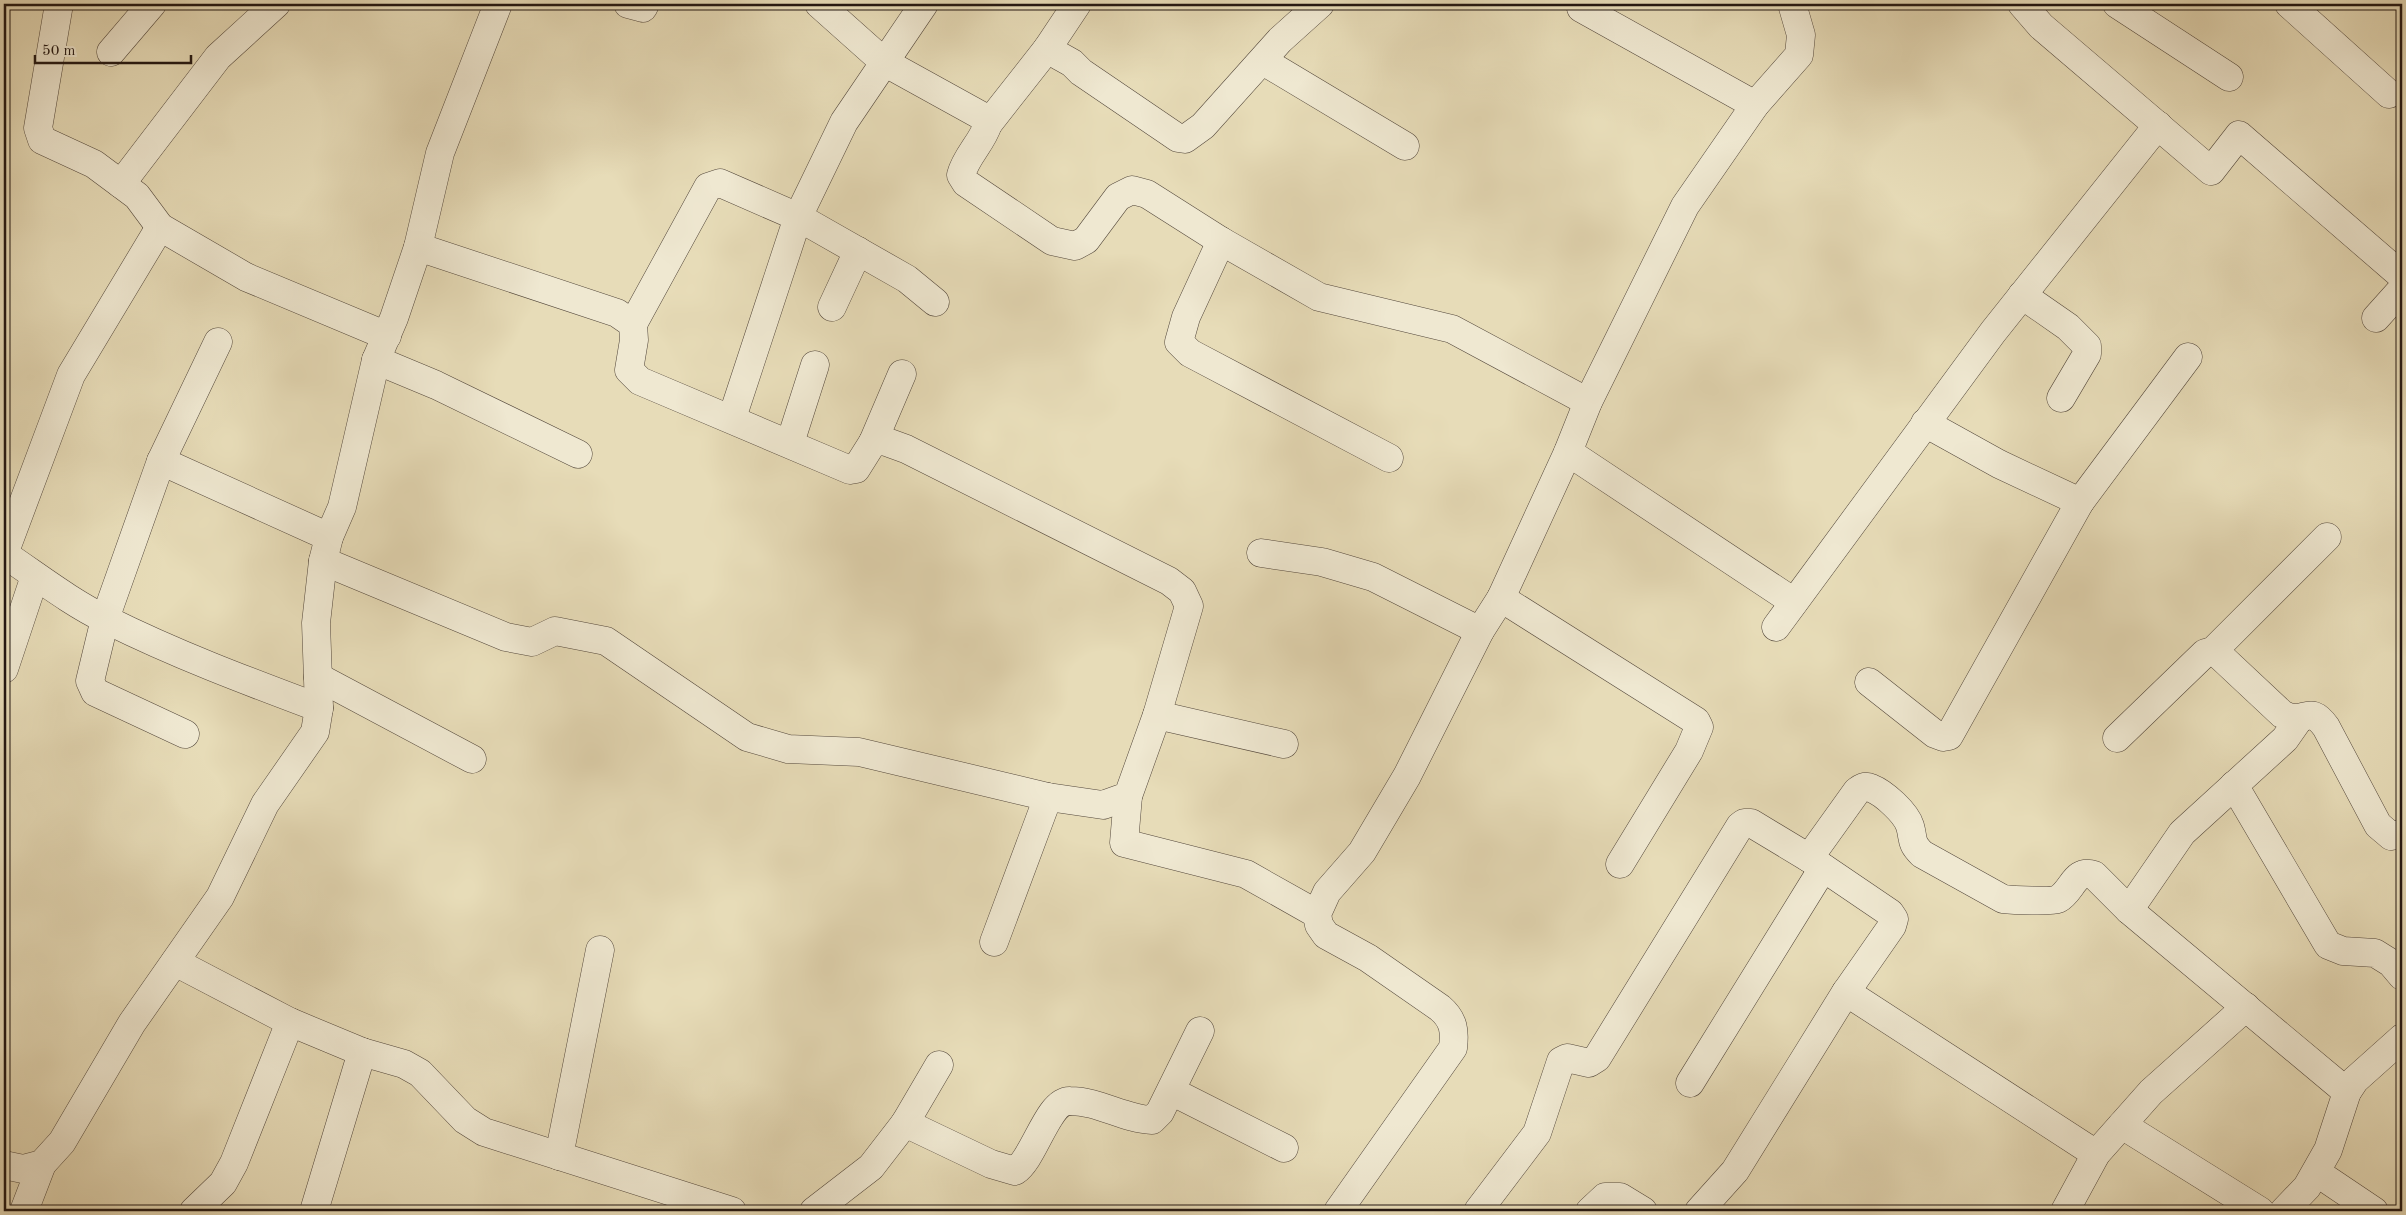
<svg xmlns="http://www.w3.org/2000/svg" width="2406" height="1215" font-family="'Old Standard TT',serif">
<rect width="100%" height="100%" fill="#e7dcb8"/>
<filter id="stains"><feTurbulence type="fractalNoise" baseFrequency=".004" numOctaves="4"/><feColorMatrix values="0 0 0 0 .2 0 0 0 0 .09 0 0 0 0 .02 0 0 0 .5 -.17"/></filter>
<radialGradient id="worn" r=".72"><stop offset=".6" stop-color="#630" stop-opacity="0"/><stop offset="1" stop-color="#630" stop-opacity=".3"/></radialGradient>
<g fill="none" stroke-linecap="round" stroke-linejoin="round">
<g stroke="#54483c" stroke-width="29">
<g id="minor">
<path d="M59,4l-21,124 4,12 52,24 43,32 23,31 86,50 141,59"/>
<path d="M628,4l15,4 2,-4"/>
<path d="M819,4l65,58 96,53 8,9c-6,19 -22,32 -27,51l5,8 86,58 23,5 11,-6 32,-43 14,-7 15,4 74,47 98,56 133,32 136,73"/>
<path d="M2022,4l19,22 170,145 28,-36 163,141"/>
<path d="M2117,4l112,73"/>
<path d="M2289,4l100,90"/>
<path d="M1581,8l174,97"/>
<path d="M1047,49l25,14 9,9 97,66 7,1 18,-13 77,-86 40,-36"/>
<path d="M111,52l41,-48"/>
<path d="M1263,61l142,85"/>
<path d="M988,124l59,-75 30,-45"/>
<path d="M121,184l97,-127 58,-53"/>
<path d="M1221,241l-35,76 -7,25 11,11 199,105"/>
<path d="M2022,295l46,32 19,19v8l-26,44"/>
<path d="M832,307l26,-56"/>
<path d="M2376,318l26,-29"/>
<path d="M633,324l75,-137 12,-4 78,34 109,62 28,23"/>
<path d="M376,360l60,25 142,69"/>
<path d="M732,418l66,-201 46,-95 80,-118"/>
<path d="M1925,423l74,41 81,38"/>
<path d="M873,442l29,-68"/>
<path d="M790,443l25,-78"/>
<path d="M1568,452l226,150"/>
<path d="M161,461l168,76"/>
<path d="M1261,553l61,9 51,15 107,54"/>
<path d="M4,554l67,-179 89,-148"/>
<path d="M4,554c33,22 66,48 103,66 68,34 140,61 212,88"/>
<path d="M323,561l183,76 26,5 23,-11 51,10 141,96 41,12 71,3 189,45 55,8 25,-9 29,-81 32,-109 -7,-15 -13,-10 -263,-132 -22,-8 -11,1 -17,27 -6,1 -210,-89 -11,-11 5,-30 -1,-16 -16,-11 -199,-66"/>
<path d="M1501,598l195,123 3,6 -10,24 -69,113"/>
<path d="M1776,627l217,-295 165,-207"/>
<path d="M2213,651l114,-114"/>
<path d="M4,669l31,-93"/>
<path d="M318,677l154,82"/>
<path d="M1869,682l66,52 8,3 6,-1 131,-234 108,-145"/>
<path d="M1157,715l127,29"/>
<path d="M185,734l-90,-42 -5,-11 15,-62 56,-158 57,-119"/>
<path d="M2117,738l88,-85 8,-2 6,4 63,59c24,13 26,-12 44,13l52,98 13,11 11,-2"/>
<path d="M2234,785l94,160 15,6 32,2 16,10 11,13"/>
<path d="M1128,796l-4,47 122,31 71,40"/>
<path d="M1809,858l48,-67c4,-3 8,-6 14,-3 13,5 35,25 39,38 4,14 0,16 12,28l81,45c9,1 48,3 55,0 15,-8 16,-31 36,-24l35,35 218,182"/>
<path d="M2129,910l53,-77 103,-94 14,-20"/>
<path d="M994,942l54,-145"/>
<path d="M175,962l115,60 72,30 42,12 16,9 45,47 19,12 248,79"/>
<path d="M1846,992l250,162"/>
<path d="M1690,1083l133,-215"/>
<path d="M1171,1091l113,57"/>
<path d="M905,1123l86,41 24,7c19,-12 33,-71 55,-70 29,0 54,18 82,19l8,-8 40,-81"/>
<path d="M2122,1125l138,86"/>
<path d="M559,1156l41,-206"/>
<path d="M4,1165l19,4 19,-5 20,-22 70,-119 88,-126 45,-93 50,-72 4,-24 -3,-85 7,-62 6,-24 13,-30 34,-147 18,-42 24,-71 22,-94 58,-149"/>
<path d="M2316,1172l58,39"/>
<path d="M24,1211l18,-47"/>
<path d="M194,1211l29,-28 11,-20 56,-141"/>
<path d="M314,1211l48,-159"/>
<path d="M814,1211l57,-44 34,-44 34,-58"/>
<path d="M1338,1211l115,-163c2,-17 1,-28 -13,-40l-72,-50 -42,-23 -7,-10 -2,-11 10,-22 35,-40 45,-76 73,-145 21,-33 67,-146 20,-50 97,-196 70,-101 44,-50 2,-20 -9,-31"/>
<path d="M1478,1211l59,-78 24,-72 6,-3 22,5 8,-5 143,-232 4,-3h7l58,35 81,55 4,6 -2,7 -46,66 -111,179 -36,40"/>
<path d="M1590,1211l15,-14h15l23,14"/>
<path d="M2065,1211l31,-57 55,-62 95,-85"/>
<path d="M2284,1211l23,-24 21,-37 19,-58 8,-12 47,-42"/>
</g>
</g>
<use href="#minor" stroke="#efe8d1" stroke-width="28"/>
</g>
<rect width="2406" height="1215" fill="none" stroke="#e7dcb8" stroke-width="20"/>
<rect x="5" y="5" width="2396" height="1205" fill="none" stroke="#231712" stroke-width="2.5"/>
<rect x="10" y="10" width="2386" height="1195" fill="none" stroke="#231712"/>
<path d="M35 55v8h156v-8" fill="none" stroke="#231712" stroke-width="2.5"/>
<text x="42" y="55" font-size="15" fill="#231712" stroke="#efe8d1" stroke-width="4" paint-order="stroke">50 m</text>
<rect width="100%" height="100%" filter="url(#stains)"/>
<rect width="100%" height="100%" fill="url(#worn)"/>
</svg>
